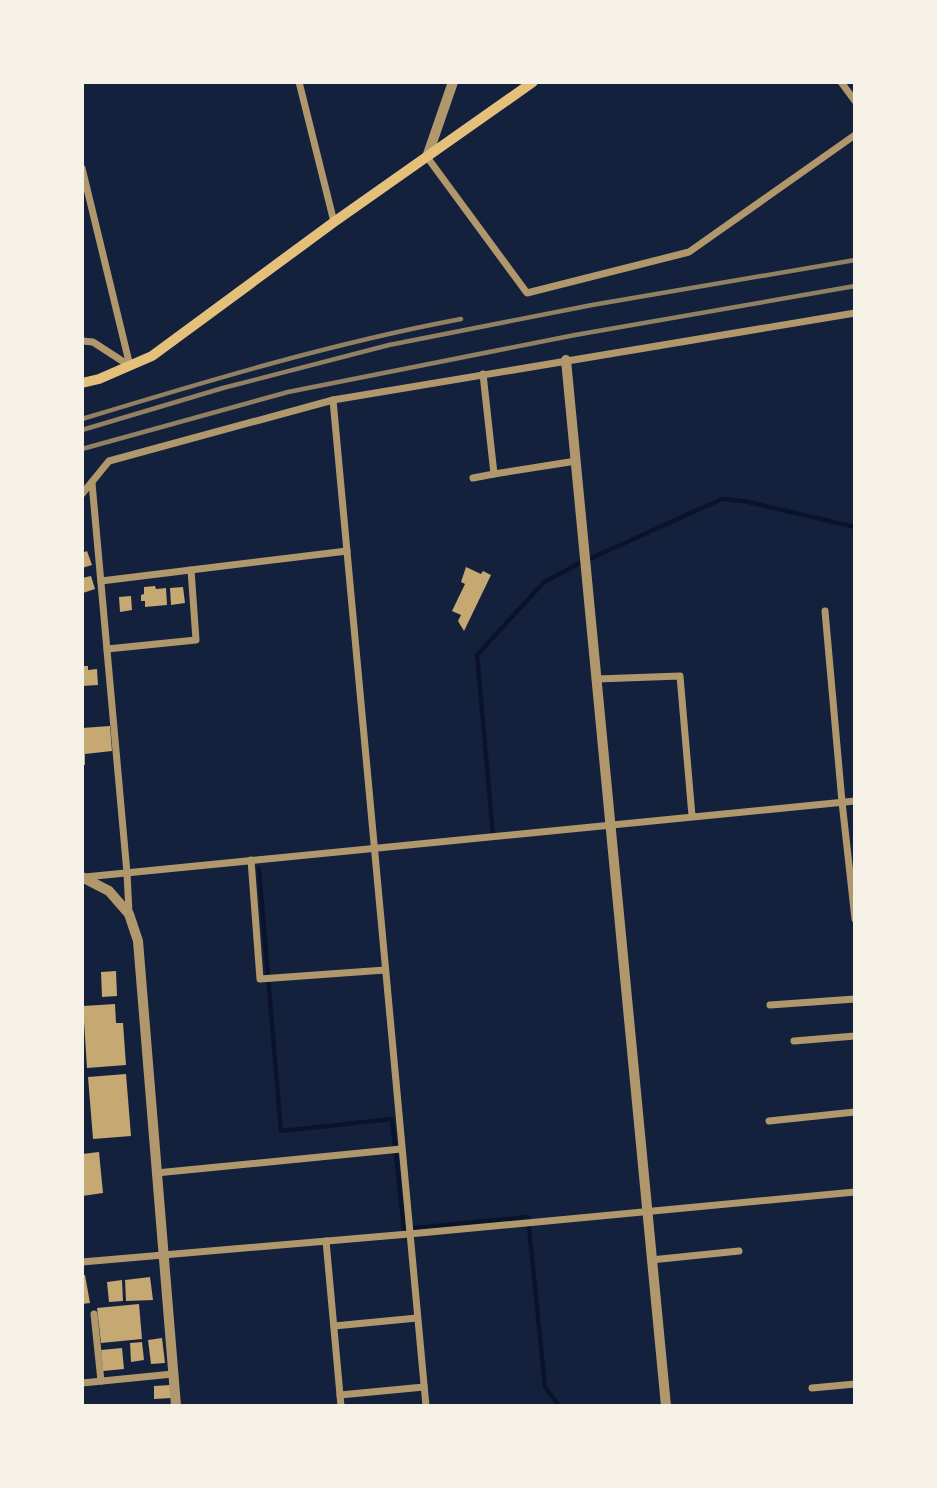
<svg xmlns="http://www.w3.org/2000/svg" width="937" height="1488" font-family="Figtree,sans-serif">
<rect width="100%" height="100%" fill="#14213d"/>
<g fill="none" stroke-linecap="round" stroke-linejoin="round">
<g stroke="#0b132b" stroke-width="4.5">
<path d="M493,835l-16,-180 67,-73 34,-18 144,-65 22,2 111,26"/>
<path d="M259,869l22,262 111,-12 12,110 124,-12 17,170 14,19"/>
</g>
</g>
<g fill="#c6a872">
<path d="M87,551l5,14 -10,3v-15z"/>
<path d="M466,567l15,7 2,-3 8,4 -27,56 -6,-10 3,-6 -9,-4 13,-27 -4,-2z"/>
<path d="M91,576l4,13 -12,4 -1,-15z"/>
<path d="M155,586l1,3 10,-1 1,17 -22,2v-6h-4v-6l3,-1v-7z"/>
<path d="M183,587l2,16 -14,2 -1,-17z"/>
<path d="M131,596l1,14 -12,2 -1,-15z"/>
<path d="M82,666h6v4l9,-1 1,16 -16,1z"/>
<path d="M110,726l2,25 -27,3v11h-3v-37z"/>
<path d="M116,971l1,25 -15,1 -1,-25z"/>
<path d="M115,1004l1,19h7l3,42 -39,3 -4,-62z"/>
<path d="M126,1074l5,62 -38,3 -5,-62z"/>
<path d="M99,1152l4,41 -21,3v-42z"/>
<path d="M82,1275h3l5,28 -8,1z"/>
<path d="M150,1277l3,23 -27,1 -1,-21z"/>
<path d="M122,1280l1,21 -14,1 -2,-20z"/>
<path d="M139,1304l3,35 -41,4 -4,-35z"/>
<path d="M162,1338l3,25 -14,1 -3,-24z"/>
<path d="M142,1342l2,18 -13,2 -1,-19z"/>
<path d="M122,1348l2,21 -21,2 -2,-21z"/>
<path d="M171,1385l1,13 -18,1v-13z"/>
</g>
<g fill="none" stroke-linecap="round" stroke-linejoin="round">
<g stroke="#b1986c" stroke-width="7">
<path d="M299,82l35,140"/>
<path d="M841,82l14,19"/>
<path d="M427,157l100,136 162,-41 166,-117"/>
<path d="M82,168l48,198"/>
<path d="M82,341l11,1 37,24"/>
<path d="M483,374l11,100 82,-13"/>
<path d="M333,400l93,1006"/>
<path d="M473,478l21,-4"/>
<path d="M92,483l35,390 2,40"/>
<path d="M82,494l27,-33 224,-61 522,-87"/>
<path d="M101,581l246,-30"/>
<path d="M825,611l17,191 13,117"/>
<path d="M107,649l89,-9 -5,-70"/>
<path d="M597,679l83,-3 12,140"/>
<path d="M251,860l9,119 125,-9"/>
<path d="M85,877l770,-76"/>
<path d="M770,1005l85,-6"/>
<path d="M794,1041l61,-5"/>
<path d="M769,1121l86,-9"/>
<path d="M156,1173l245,-24"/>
<path d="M326,1241l15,165"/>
<path d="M651,1260l88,-9"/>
<path d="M82,1262l327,-28 446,-42"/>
<path d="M94,1314l7,67"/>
<path d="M334,1326l83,-8"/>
<path d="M82,1383l91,-9"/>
<path d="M812,1388l43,-4"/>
<path d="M340,1395l84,-8"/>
</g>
<g stroke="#b1986c" stroke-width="10">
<path d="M427,157l26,-75"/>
<path d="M566,360l100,1046"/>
<path d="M82,877l27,14 20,23 9,27 38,465"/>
</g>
<path stroke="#e5c07b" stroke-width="10" d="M82,383l17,-4 53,-23 182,-134 199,-140"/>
<g stroke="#918062" stroke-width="4.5">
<path d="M82,419c125,-38 251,-76 379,-100"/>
<path d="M82,430l141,-42 166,-43 203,-40 263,-45"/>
<path d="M82,449l206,-57 287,-57 280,-49"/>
</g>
</g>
<rect width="937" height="1488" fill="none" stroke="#f6f1e7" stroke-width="168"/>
</svg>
